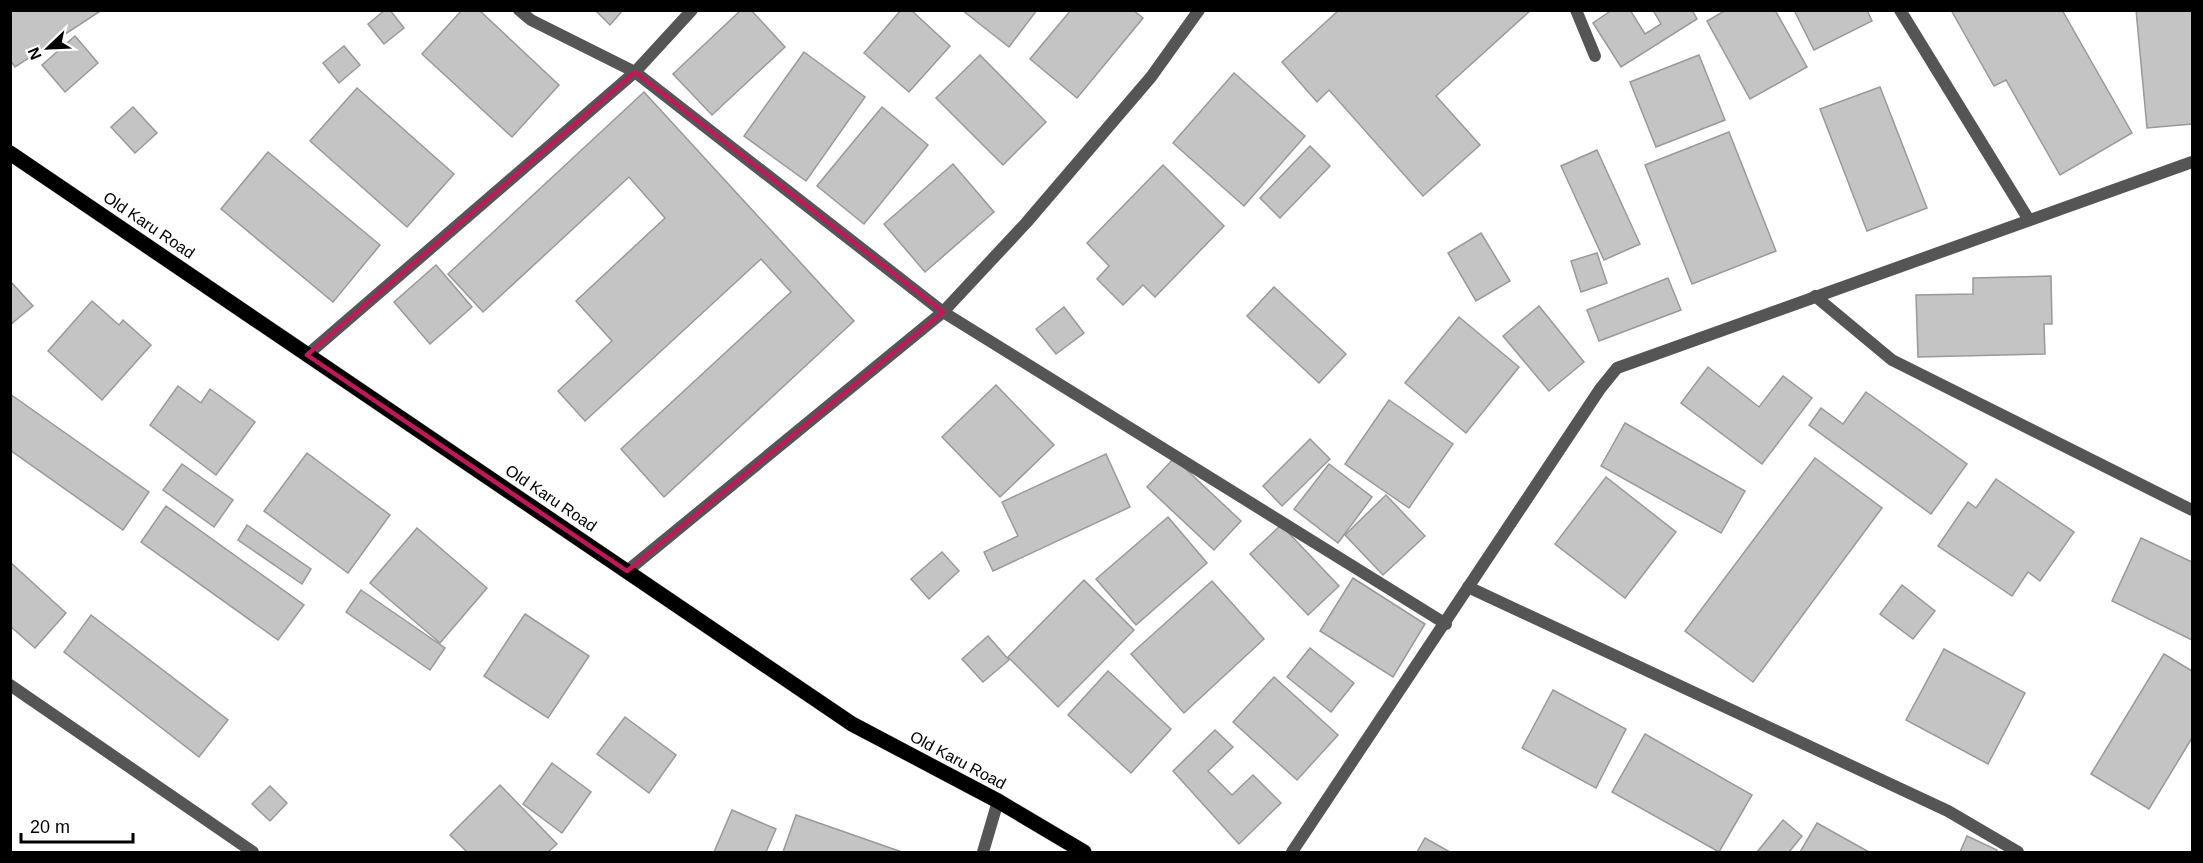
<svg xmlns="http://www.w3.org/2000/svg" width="2203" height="863" font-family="Arial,sans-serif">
<rect width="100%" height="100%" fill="#fff"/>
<g fill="#c4c4c4" stroke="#999" stroke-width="1.5">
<path d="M10,10h92l-87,57 -5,-7z"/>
<path d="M385,10h5l14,18 -20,16 -16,-20z"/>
<path d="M462,10h17l80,75 -47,52 -90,-83z"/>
<path d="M595,10h28l-13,15z"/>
<path d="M741,10h10l34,37 -73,68 -39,-41z"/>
<path d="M901,10h10l39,36 -41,46 -45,-39z"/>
<path d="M962,10h75l-28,37z"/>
<path d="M1071,10h62l10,8 -66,80 -47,-39z"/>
<path d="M1339,10h192l-95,86 44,49 -57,51 -94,-106 -12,12 -35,-40z"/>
<path d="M1612,10h18l15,24 16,-10 -8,-14h39l5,9 -76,48 -28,-44z"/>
<path d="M1726,10h49l32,57 -57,32 -43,-78z"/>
<path d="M1794,10h73l5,11 -58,29z"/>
<path d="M1951,10h111l70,123 -72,42 -54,-95 -12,6z"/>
<path d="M2136,10h56v114l-45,4z"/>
<path d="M75,36l23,27 -33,29 -23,-27z"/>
<path d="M344,46l16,19 -21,18 -16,-20z"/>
<path d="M804,52l61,45 -59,84 -62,-45z"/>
<path d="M980,55l66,67 -43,43 -67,-67z"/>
<path d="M1699,55l26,65 -69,27 -26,-65z"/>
<path d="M1234,73l71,63 -61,70 -71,-63z"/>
<path d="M1880,87l47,121 -60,23 -47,-122z"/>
<path d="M357,88l97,86 -47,53 -97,-86z"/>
<path d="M644,92l210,229 -190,176 -43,-48 170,-157 -30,-33 -176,162 -27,-30 54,-50 -36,-40 89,-83 -36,-41 -146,135 -35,-38z"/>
<path d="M133,107l24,26 -22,20 -24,-26z"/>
<path d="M882,107l46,38 -64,79 -47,-38z"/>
<path d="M1729,132l47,119 -84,33 -47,-119z"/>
<path d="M1310,146l20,20 -50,52 -20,-20z"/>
<path d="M1597,150l43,94 -36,16 -43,-94z"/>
<path d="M268,152l112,93 -47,57 -112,-93z"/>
<path d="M953,164l41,48 -69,60 -41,-48z"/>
<path d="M1163,165l61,61 -69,71 -12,-12 -20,20 -26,-26 12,-13 -22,-23z"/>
<path d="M1481,233l29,48 -34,20 -28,-48z"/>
<path d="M1597,253l10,30 -26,9 -10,-31z"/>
<path d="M436,265l36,42 -42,37 -36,-42z"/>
<path d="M2051,276l1,48h-8l1,30 -127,3 -2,-62 57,-1v-16z"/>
<path d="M1668,278l13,32 -82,31 -12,-31z"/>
<path d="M10,281l23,25 -23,19z"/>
<path d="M1274,287l72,67 -27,29 -72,-67z"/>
<path d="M92,301l27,24 4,-5 28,25 -49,55 -54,-49z"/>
<path d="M1539,306l45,56 -35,29 -46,-55z"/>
<path d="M1064,307l20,26 -28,21 -20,-25z"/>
<path d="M1459,317l60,50 -53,66 -61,-50z"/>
<path d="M1708,367l51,40 24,-31 29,22 -50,66 -81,-61z"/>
<path d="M996,385l58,60 -54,52 -58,-60z"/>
<path d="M178,386l23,17 9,-14 45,33 -39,53 -66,-50z"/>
<path d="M1866,392l101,72 -36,50 -122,-89 12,-17 22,16z"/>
<path d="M10,394l139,98 -26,38 -113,-80z"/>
<path d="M1389,400l64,44 -44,64 -64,-44z"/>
<path d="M1625,423l120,68 -24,42 -120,-67z"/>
<path d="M1310,439l20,20 -48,47 -19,-20z"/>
<path d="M307,453l83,62 -42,58 -84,-62z"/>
<path d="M1106,454l24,53 -137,64 -9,-19 34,-16 -16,-34z"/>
<path d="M1174,458l67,63 -27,29 -67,-63z"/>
<path d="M1815,458l67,50 -129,174 -68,-51z"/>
<path d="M182,464l51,36 -19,27 -51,-37z"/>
<path d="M1329,464l43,33 -34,46 -44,-34z"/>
<path d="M1606,477l70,55 -51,66 -70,-54z"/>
<path d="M1996,479l78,53 -34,49 -12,-9 -16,24 -74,-50 30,-44 8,6z"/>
<path d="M1386,495l39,41 -42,39 -38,-40z"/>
<path d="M166,506l138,99 -26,35 -137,-98z"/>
<path d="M1168,517l39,46 -71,62 -40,-46z"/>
<path d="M247,525l64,44 -9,15 -64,-44z"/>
<path d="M1281,525l58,61 -31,29 -58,-61z"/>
<path d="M417,528l70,60 -47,55 -70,-60z"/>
<path d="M2141,538l51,24v78l-80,-39z"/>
<path d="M942,552l17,19 -30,28 -18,-20z"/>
<path d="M10,562l56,51 -31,35 -25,-22z"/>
<path d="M1353,578l72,46 -32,53 -73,-46z"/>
<path d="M1084,580l50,50 -76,77 -50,-50z"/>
<path d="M1212,581l52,58 -80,74 -53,-59z"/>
<path d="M1902,585l33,26 -22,28 -33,-25z"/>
<path d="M361,590l84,58 -15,22 -84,-58z"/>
<path d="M525,614l64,42 -41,62 -64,-42z"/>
<path d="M91,615l137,105 -29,37 -135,-105z"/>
<path d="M988,636l21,24 -26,22 -21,-23z"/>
<path d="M1310,648l44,35 -23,29 -44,-35z"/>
<path d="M1944,649l81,44 -37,71 -82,-44z"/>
<path d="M2164,654l28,17v67l-43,71 -58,-35z"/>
<path d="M1108,671l63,58 -40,44 -63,-58z"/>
<path d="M1274,677l64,58 -41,45 -64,-58z"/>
<path d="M1553,690l73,39 -30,59 -74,-40z"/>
<path d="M625,717l51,38 -27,38 -52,-39z"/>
<path d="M1215,730l18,17 -25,24 24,24 21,-20 28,28 -42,41 -66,-73z"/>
<path d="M1645,734l107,61 -33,57 -107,-60z"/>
<path d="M552,763l39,29 -29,41 -39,-29z"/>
<path d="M500,785l57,59 -9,8h-81l-17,-17z"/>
<path d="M270,786l17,17 -17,18 -18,-17z"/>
<path d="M732,810l44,19 -10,23h-52z"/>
<path d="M796,815l106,37h-119z"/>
<path d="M1783,820l19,16 -13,16h-32z"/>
<path d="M1817,823l52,29h-69z"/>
<path d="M1967,836l30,14 -1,2h-36z"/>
<path d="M1425,838l25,14h-33z"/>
</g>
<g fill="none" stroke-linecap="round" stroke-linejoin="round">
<g stroke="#dbdbdb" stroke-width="16">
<path id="primary" d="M10,153l842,571 146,77 86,51"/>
</g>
<g stroke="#555" stroke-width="12">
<path d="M519,10l12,10 104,52 308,240 503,312"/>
<path d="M1576,10l19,46"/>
<path d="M1900,10l129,210"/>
<path d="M1815,296l77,64 300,150"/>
<path d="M307,355l328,-283 57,-62"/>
<path d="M627,571l316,-259 83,-89 125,-146 48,-67"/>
<path d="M1468,587l480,224 70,41"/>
<path d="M10,685l243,167"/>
<path d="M983,852l15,-51"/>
<path d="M1292,852l308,-463 17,-21 575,-206"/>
</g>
<use href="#primary" stroke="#000" stroke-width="15"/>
</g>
<path fill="none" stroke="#c2185b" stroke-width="4.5" stroke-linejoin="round" d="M635,72l308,240 -316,259 -320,-216z"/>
<g text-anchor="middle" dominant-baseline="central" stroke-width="6" stroke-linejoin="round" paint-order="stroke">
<g font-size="16" fill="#000" stroke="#fff">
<text transform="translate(149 225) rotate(34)">Old Karu Road</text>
<text transform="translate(551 498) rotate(34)">Old Karu Road</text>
<text transform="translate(958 760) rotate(28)">Old Karu Road</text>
</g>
</g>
<rect width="2203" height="863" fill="none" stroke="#000000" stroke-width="24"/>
<g transform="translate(48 48) rotate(247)" stroke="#ffffff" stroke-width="4.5" paint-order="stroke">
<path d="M0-4.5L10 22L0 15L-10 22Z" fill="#000000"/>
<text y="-9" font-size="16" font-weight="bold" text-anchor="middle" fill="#000000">N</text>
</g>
<path d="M21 833v9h112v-9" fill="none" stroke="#000000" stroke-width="3"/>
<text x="30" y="833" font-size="18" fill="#000000" stroke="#ffffff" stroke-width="4.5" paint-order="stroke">20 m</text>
</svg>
